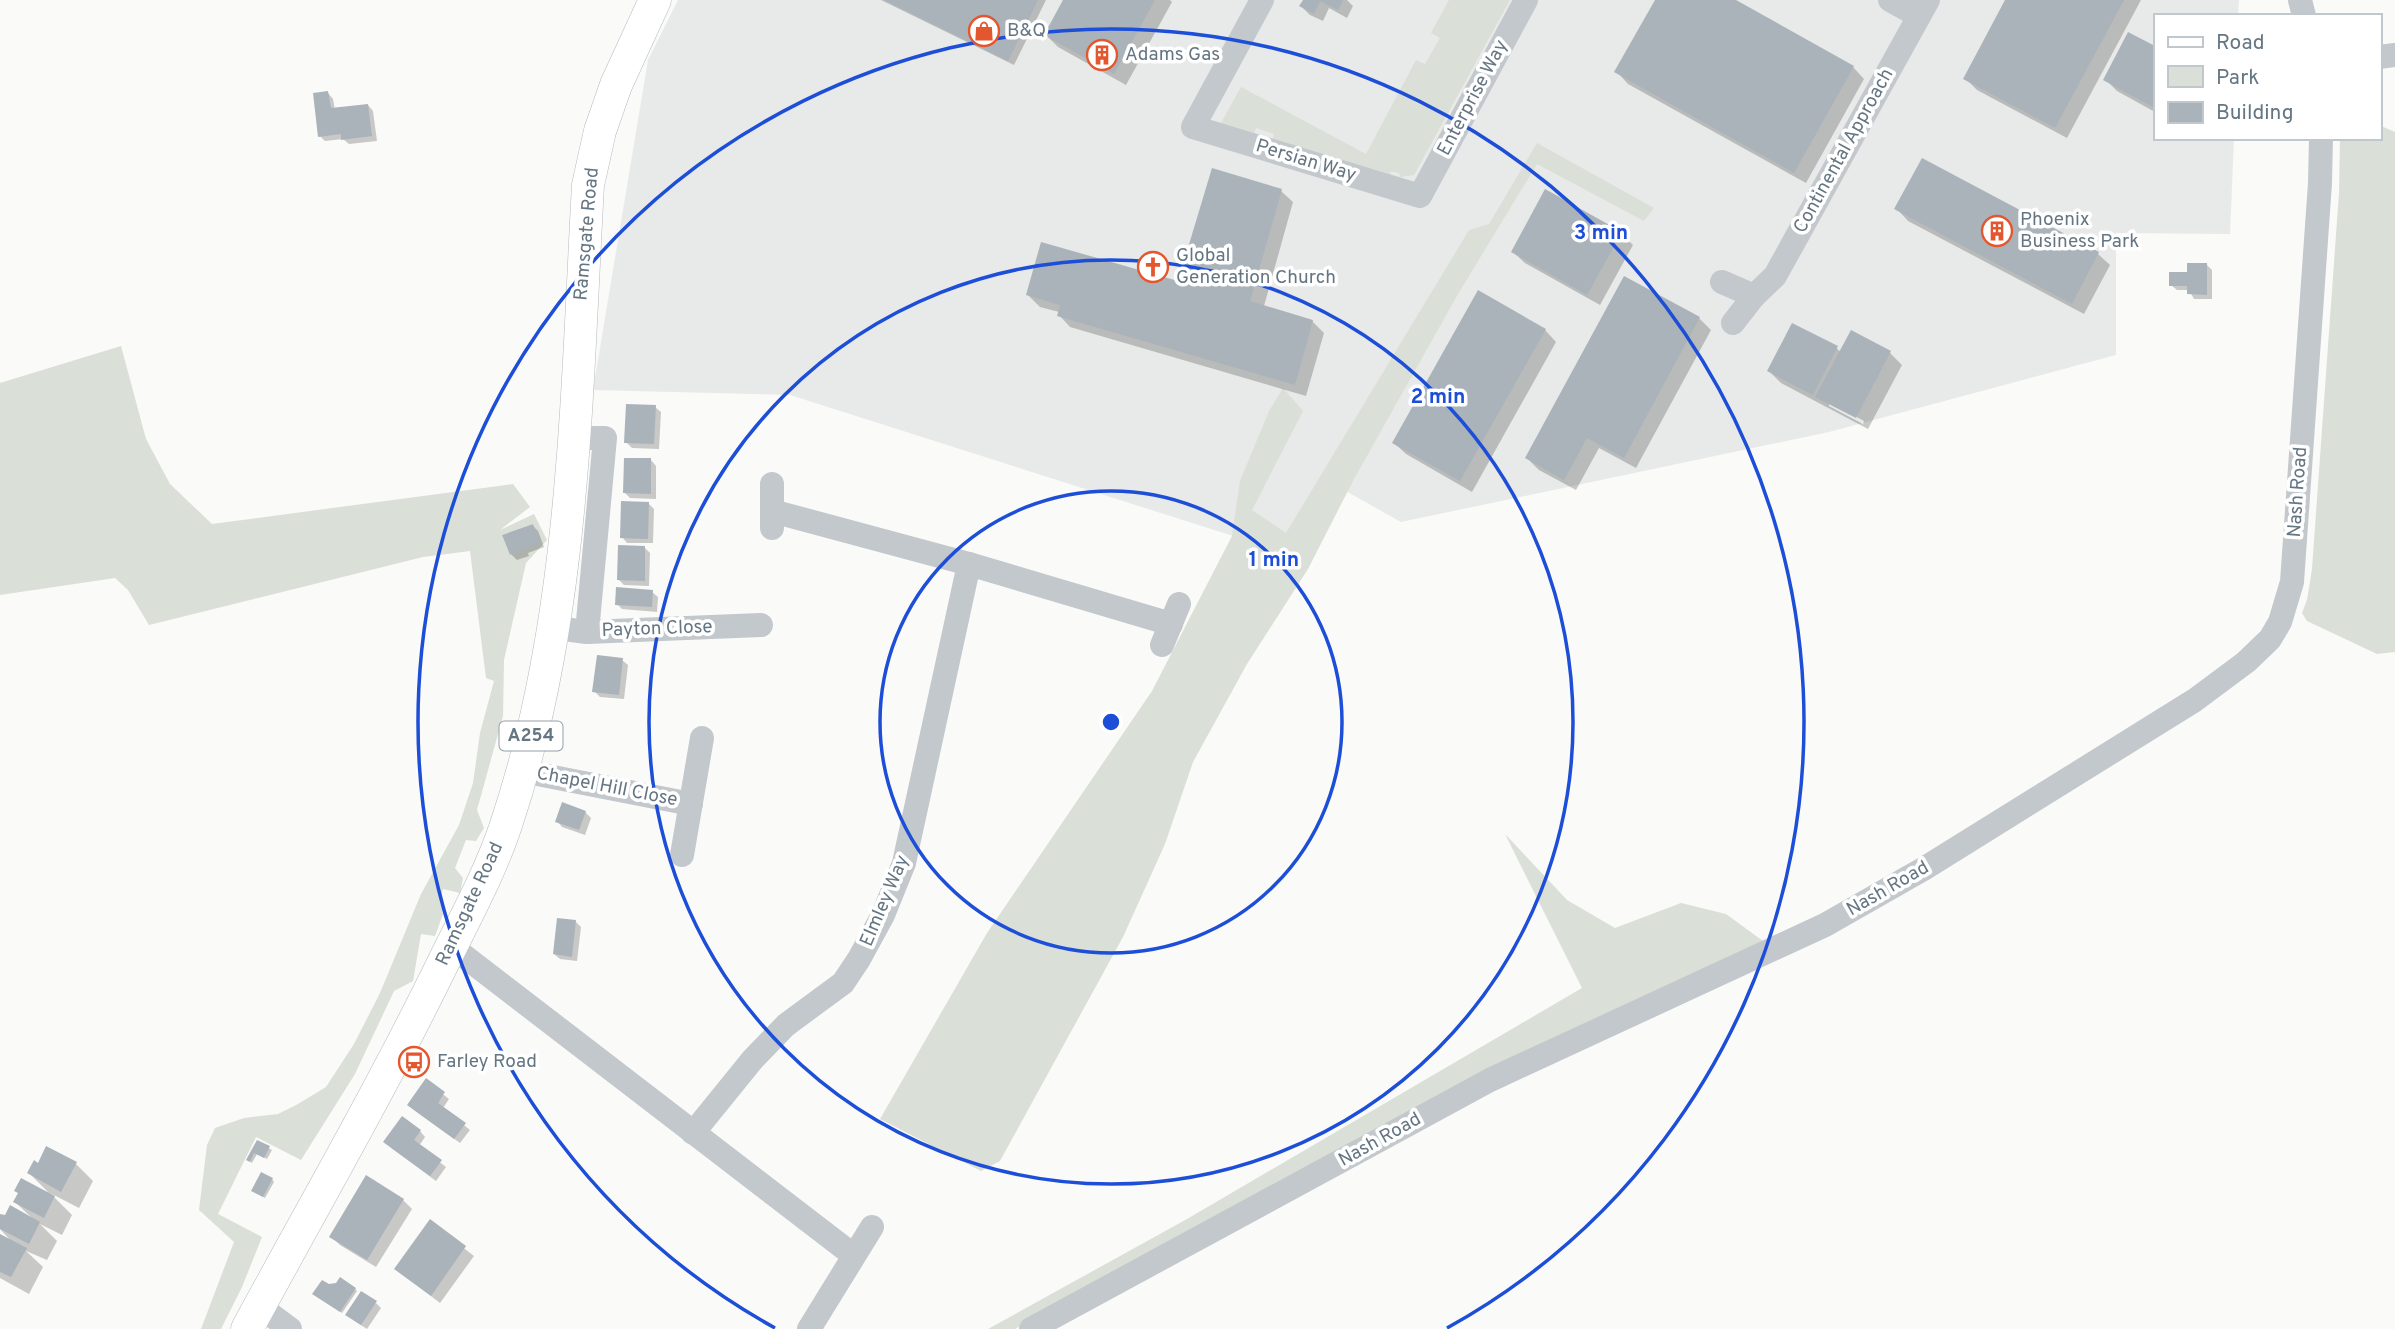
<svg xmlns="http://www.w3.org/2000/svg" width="2395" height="1329" font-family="Overpass,sans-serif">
<rect width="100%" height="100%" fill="#fafaf8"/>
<path fill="#e8e9e9" d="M678,0h1561l-1,16h-83v122h79l-4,96 -114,-1v122l-287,77 -428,90 -66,-37 -43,66 -59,-15 -443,-141 -197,-5 55,-330z"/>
<g fill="#dadfd7" fill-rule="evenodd">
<path d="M1449,0h61l-96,175 -14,2 -1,-4 -8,-2 -1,3 -117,-35 1,-5 -18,-6 -2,5 -33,-10 20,-36 125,67 50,-94 9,4 15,-26 -9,-5z"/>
<path d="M2379,125l16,7v520l-18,2 -70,-33 -5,-8 5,-13 5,-31 27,-376 1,-55h39z"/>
<path d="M1537,143l117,65 -10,13 -107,-57 -79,130 -104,185 -46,90 -61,95 -54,98 -28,82 -42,93 -123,224 -19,10 -101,-52 107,-186 165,-242 80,-155 8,-55 29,-70 14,-23 20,23 -51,99 34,23 183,-303 20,-6z"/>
<path d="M121,346l25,93 24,45 42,40 301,-40 17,23 -30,23 34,-16 13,26 -21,23 -22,97 -1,56 -26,94 7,18 -8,13 -10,-1 -11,28 8,10 -3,15 -17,-4 -3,12 3,13 -8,22 -14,-2 -8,47 -19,10 -39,83 -54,86 -45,-23 -38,77 44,23 -20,50 -21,42h-20l33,-87 -35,-32 8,-65 8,-17 29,-10 34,-4 20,-10 28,-17 28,-43 26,-51 41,-99 38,-69 14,-42 7,-50 14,-52 -8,-3 -16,-127 -47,6 -274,68 -21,-35 -13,-12 -115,17v-212zM533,524l6,17 -29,14 -8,-20z"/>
<path d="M1505,834l62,66 48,28 66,-25 45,11 37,27 -695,357 -53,31h-27l199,-110 395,-231z"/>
</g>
<g fill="#0003" fill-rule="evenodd">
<path d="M881,0h165l-32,65z"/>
<path d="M1065,0h105l2,2 -46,83 -68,-38 -12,-12z"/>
<path d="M1305,0h42l6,6 -6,12 -18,-10 -6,13 -13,-6 -9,-9z"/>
<path d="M1657,0h76l120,67 11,12 -58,104 -178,-99 -11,-12z"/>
<path d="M2007,0h134l-74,138 -90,-48 -12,-12z"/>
<path d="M2129,34l26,14v64l-38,-21 -12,-12z"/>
<path d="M328,93l5,6 2,11 33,-5 5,6 4,30 -28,3 -6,-5 -18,2 -5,-5z"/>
<path d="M1922,160l176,94 12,11 -26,49 -176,-93 -11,-12z"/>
<path d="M1281,191l12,11 -29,104 48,15 12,12 -18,63 -236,-69 -11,-12v-3l-19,-5 -12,-12 157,-9z"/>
<path d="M1546,192l75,42 12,11 -33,60 -75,-42 -12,-11z"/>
<path d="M2206,264l6,6v29h-18l-5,-9h-12l-6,-5z"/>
<path d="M1699,318l12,12 -75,138 -37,-20 -23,42 -37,-20 -12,-12z"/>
<path d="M1545,330l11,12 -84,150 -66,-38 -12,-11z"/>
<path d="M1836,348l5,4 49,1 12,12 -34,64 -87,-46 -12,-12zM1829,402l35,19 -1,3 -34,-18z"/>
<path d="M655,407l6,5 -2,37 -27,-1 -6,-6z"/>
<path d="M651,460l5,6v33l-26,-1 -5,-5z"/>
<path d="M649,504l5,5 -1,34h-26l-5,-6z"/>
<path d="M533,526l5,5 6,16 -16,6 1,3 -12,4 -6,-6z"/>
<path d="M645,548l5,5 -1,33 -25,-1 -5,-5z"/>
<path d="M652,592l6,5 -1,15 -35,-3 -5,-5z"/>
<path d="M622,660l6,5 -4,34 -24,-2 -6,-6z"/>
<path d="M585,812l6,6 -6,17 -23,-8 -5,-6z"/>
<path d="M576,922l5,5 -4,34 -17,-2 -6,-5z"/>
<path d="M426,1081l23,18 -6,9 27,22 -10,13 -46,-33z"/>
<path d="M420,1131l5,6 -6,9 27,21 -10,14 -46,-34z"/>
<path d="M258,1142l14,8 -5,9 -10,-5 -5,9 -4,-3z"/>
<path d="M76,1164l17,17 -14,27 -29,-15 22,22 -10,20 -22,-11 17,17 -10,19 -21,-9 17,16 -14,27 -29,-16v-42l12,6 -12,-13v-11h32l-17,-16 36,-7 -22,-22 9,-8z"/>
<path d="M272,1179l2,3 -9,16 -9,-5z"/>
<path d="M403,1200l9,9 -36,58 -36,-22 -9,-9z"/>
<path d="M430,1222l44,34 -34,47 -44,-34z"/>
<path d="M329,1286l26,3 2,2 -15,22 -25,-17z"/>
<path d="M376,1303l5,5 -14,21 -14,-9z"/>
</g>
<g fill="#aab3b9">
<path d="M884,0h154l-30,61z"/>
<path d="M1063,0h92l-41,74 -70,-39z"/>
<path d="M1303,0h40l-5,10 -18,-9 -6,13 -15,-8z"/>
<path d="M1655,0h81l118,66 -60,107 -180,-101z"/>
<path d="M2005,0h119l-69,128 -92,-49z"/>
<path d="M2128,32l27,14v62l-52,-28z"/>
<path d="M328,91l3,17 37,-4 4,32 -31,4v-6l-23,3 -5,-44z"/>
<path d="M1922,158l177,94 -27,52 -178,-95z"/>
<path d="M1212,168l70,21 -32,112 63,19 -18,65 -238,-69 3,-11 -34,-10 15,-53 137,39z"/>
<path d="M1545,189l77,43 -35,63 -76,-43z"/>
<path d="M2187,263h20v32l-20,-1v-8h-18v-14h18z"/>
<path d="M1624,276l76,41 -76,141 -37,-20 -23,42 -39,-22z"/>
<path d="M1478,290l68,39 -86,152 -68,-38z"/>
<path d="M1792,323l46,23 -25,49 -46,-24z"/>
<path d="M1851,330l40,21 -35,67 -41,-21z"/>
<path d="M626,404l30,1 -2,39 -30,-1z"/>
<path d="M624,458h27v36l-28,-1z"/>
<path d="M621,501l28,1 -1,37 -28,-1z"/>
<path d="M533,524l7,18 -30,13 -8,-20z"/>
<path d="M618,545l27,1v35l-28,-1z"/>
<path d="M616,587l37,3 -1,17 -37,-2z"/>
<path d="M597,655l26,3 -4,37 -27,-3z"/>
<path d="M562,802l24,9 -7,19 -24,-8z"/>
<path d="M557,918l19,2 -4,37 -19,-3z"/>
<path d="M426,1078l19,14 -7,11 28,20 -12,16 -47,-34z"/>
<path d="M402,1116l19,14 -7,10 28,20 -12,16 -47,-34z"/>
<path d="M257,1140l13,6 -6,12 -10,-5 -4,9 -4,-2z"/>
<path d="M46,1146l31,16 -16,30 -34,-19 7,-13 4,3z"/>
<path d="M261,1172l12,6 -10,19 -12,-6z"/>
<path d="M366,1175l38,24 -37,61 -38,-23z"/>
<path d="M21,1178l34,18 -11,22 -31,-16 5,-9 -4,-2z"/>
<path d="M10,1205l30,17 -11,22 -29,-15v-15l5,1z"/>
<path d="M430,1219l36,27 -35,50 -37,-27z"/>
<path d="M0,1234l27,14 -16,29 -11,-5z"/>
<path d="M340,1277l16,11 -16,24 -28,-18 10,-14 7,4 7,-1z"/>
<path d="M361,1291l16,10 -16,24 -16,-10z"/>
</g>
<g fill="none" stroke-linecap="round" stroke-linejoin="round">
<g stroke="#b5babe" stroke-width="33">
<path id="major" d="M247,1329c66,-122 135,-241 196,-366 22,-45 47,-90 63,-138 69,-206 70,-426 82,-640l12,-54 16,-46 39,-85"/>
</g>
<g stroke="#c3c8cc" stroke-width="24">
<path d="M1262,0l-69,127 227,69 106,-196"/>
<path d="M1890,0l29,16"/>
<path d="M2300,0l4,16"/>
<path d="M2379,57l16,-2"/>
<path d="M1722,282l32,14 -21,27"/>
<path d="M1754,296l21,-20 153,-276"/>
<path d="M573,438h32l-18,194"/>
<path d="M772,484v44"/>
<path d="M772,511l197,53 202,60"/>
<path d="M571,630l16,2 174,-7"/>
<path d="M1162,645l17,-41"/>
<path d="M522,771l169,33"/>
<path d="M682,855l20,-117"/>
<path d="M451,946l402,309"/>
<path d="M693,1133l60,-74 33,-34 57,-42 16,-24 24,-44 21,-52 65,-299"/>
<path d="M259,1306l31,23"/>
<path d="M809,1329l63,-102"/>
<path d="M1031,1329l459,-249 335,-155 100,-57 270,-168 51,-38 24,-23 10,-17 12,-40 28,-399 1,-45"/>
</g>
<use href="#major" stroke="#fff" stroke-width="32"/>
</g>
<g fill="none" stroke="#1d4ed8" stroke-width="3.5">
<circle cx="1111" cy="722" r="231"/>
<circle cx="1111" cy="722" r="462"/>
<path d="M775 1328A693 693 0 1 1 1447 1328"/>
</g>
<defs>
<g id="shop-ring" transform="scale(1.575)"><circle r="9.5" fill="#fff" stroke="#e4572e" stroke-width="1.5"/><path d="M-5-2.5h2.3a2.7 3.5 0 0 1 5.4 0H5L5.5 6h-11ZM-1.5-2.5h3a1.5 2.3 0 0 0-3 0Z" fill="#e4572e"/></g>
<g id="building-ring" transform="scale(1.575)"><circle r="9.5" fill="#fff" stroke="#e4572e" stroke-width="1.5"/><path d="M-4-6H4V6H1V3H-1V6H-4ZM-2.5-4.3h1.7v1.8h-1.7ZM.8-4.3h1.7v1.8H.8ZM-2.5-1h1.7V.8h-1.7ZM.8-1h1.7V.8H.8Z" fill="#e4572e"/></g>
<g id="church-ring" transform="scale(1.575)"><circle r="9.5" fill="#fff" stroke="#e4572e" stroke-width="1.5"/><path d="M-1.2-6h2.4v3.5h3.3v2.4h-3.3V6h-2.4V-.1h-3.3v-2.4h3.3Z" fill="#e4572e"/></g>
<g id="bus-ring" transform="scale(1.575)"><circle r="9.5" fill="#fff" stroke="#e4572e" stroke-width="1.5"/><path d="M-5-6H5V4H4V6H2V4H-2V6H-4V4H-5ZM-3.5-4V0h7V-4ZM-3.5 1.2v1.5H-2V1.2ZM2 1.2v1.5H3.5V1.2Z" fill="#e4572e"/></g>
</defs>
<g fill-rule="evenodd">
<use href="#shop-ring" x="984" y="31"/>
<use href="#building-ring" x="1102" y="55"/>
<use href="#building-ring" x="1997" y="231"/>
<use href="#church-ring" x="1153" y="267"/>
<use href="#bus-ring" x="414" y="1062"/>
</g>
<g text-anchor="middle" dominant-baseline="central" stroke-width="7" stroke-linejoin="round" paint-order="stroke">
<rect fill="#fff" stroke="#939fa8" stroke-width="2" x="499.5" y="721.5" width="63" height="29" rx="5"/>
<g font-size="18" font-weight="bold" fill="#657683">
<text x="531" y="736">A254</text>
</g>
<g font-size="19" fill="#657683" stroke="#fff" text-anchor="start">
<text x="1007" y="31">B&amp;Q</text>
<text x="1125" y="55">Adams Gas</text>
<text x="2020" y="220">Phoenix<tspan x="2020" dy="22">Business Park</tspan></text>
<text x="1176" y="256">Global<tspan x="1176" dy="22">Generation Church</tspan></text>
<text x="437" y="1062">Farley Road</text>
</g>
<g font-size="19" fill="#657683" stroke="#fff">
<text transform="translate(1473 98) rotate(-62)">Enterprise Way</text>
<text transform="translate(1844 151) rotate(-61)">Continental Approach</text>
<text transform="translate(1306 161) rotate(17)">Persian Way</text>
<text transform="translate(587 234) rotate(-85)">Ramsgate Road</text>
<text transform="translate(2298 492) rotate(-86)">Nash Road</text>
<text transform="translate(657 629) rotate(-2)">Payton Close</text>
<text transform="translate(607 787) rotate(11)">Chapel Hill Close</text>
<text transform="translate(1888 889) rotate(-30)">Nash Road</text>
<text transform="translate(885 901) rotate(-67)">Elmley Way</text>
<text transform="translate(470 904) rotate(-65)">Ramsgate Road</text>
<text transform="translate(1380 1140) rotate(-29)">Nash Road</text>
</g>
</g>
<circle cx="1111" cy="722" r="10" fill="#1d4ed8" stroke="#fff" stroke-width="3.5"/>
<g font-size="21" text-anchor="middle" font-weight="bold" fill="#1d4ed8" stroke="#fff" stroke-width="7" stroke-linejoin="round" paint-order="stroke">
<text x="1601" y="239">3 min</text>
<text x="1438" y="403">2 min</text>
<text x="1274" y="566">1 min</text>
</g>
<rect x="2154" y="14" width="228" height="126" fill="#ffffff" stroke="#c1c8cd" stroke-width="2"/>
<rect x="2168" y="37" width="35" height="10" fill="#ffffff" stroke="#c1c8cd" stroke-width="2"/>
<text x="2216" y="49" font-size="21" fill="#657683">Road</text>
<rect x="2168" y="66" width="35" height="21" fill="#dadfd7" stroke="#c1c8cd" stroke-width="2"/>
<text x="2216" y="84" font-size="21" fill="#657683">Park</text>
<rect x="2168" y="102" width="35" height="21" fill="#aab3b9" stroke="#c1c8cd" stroke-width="2"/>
<text x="2216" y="119" font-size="21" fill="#657683">Building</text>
</svg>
